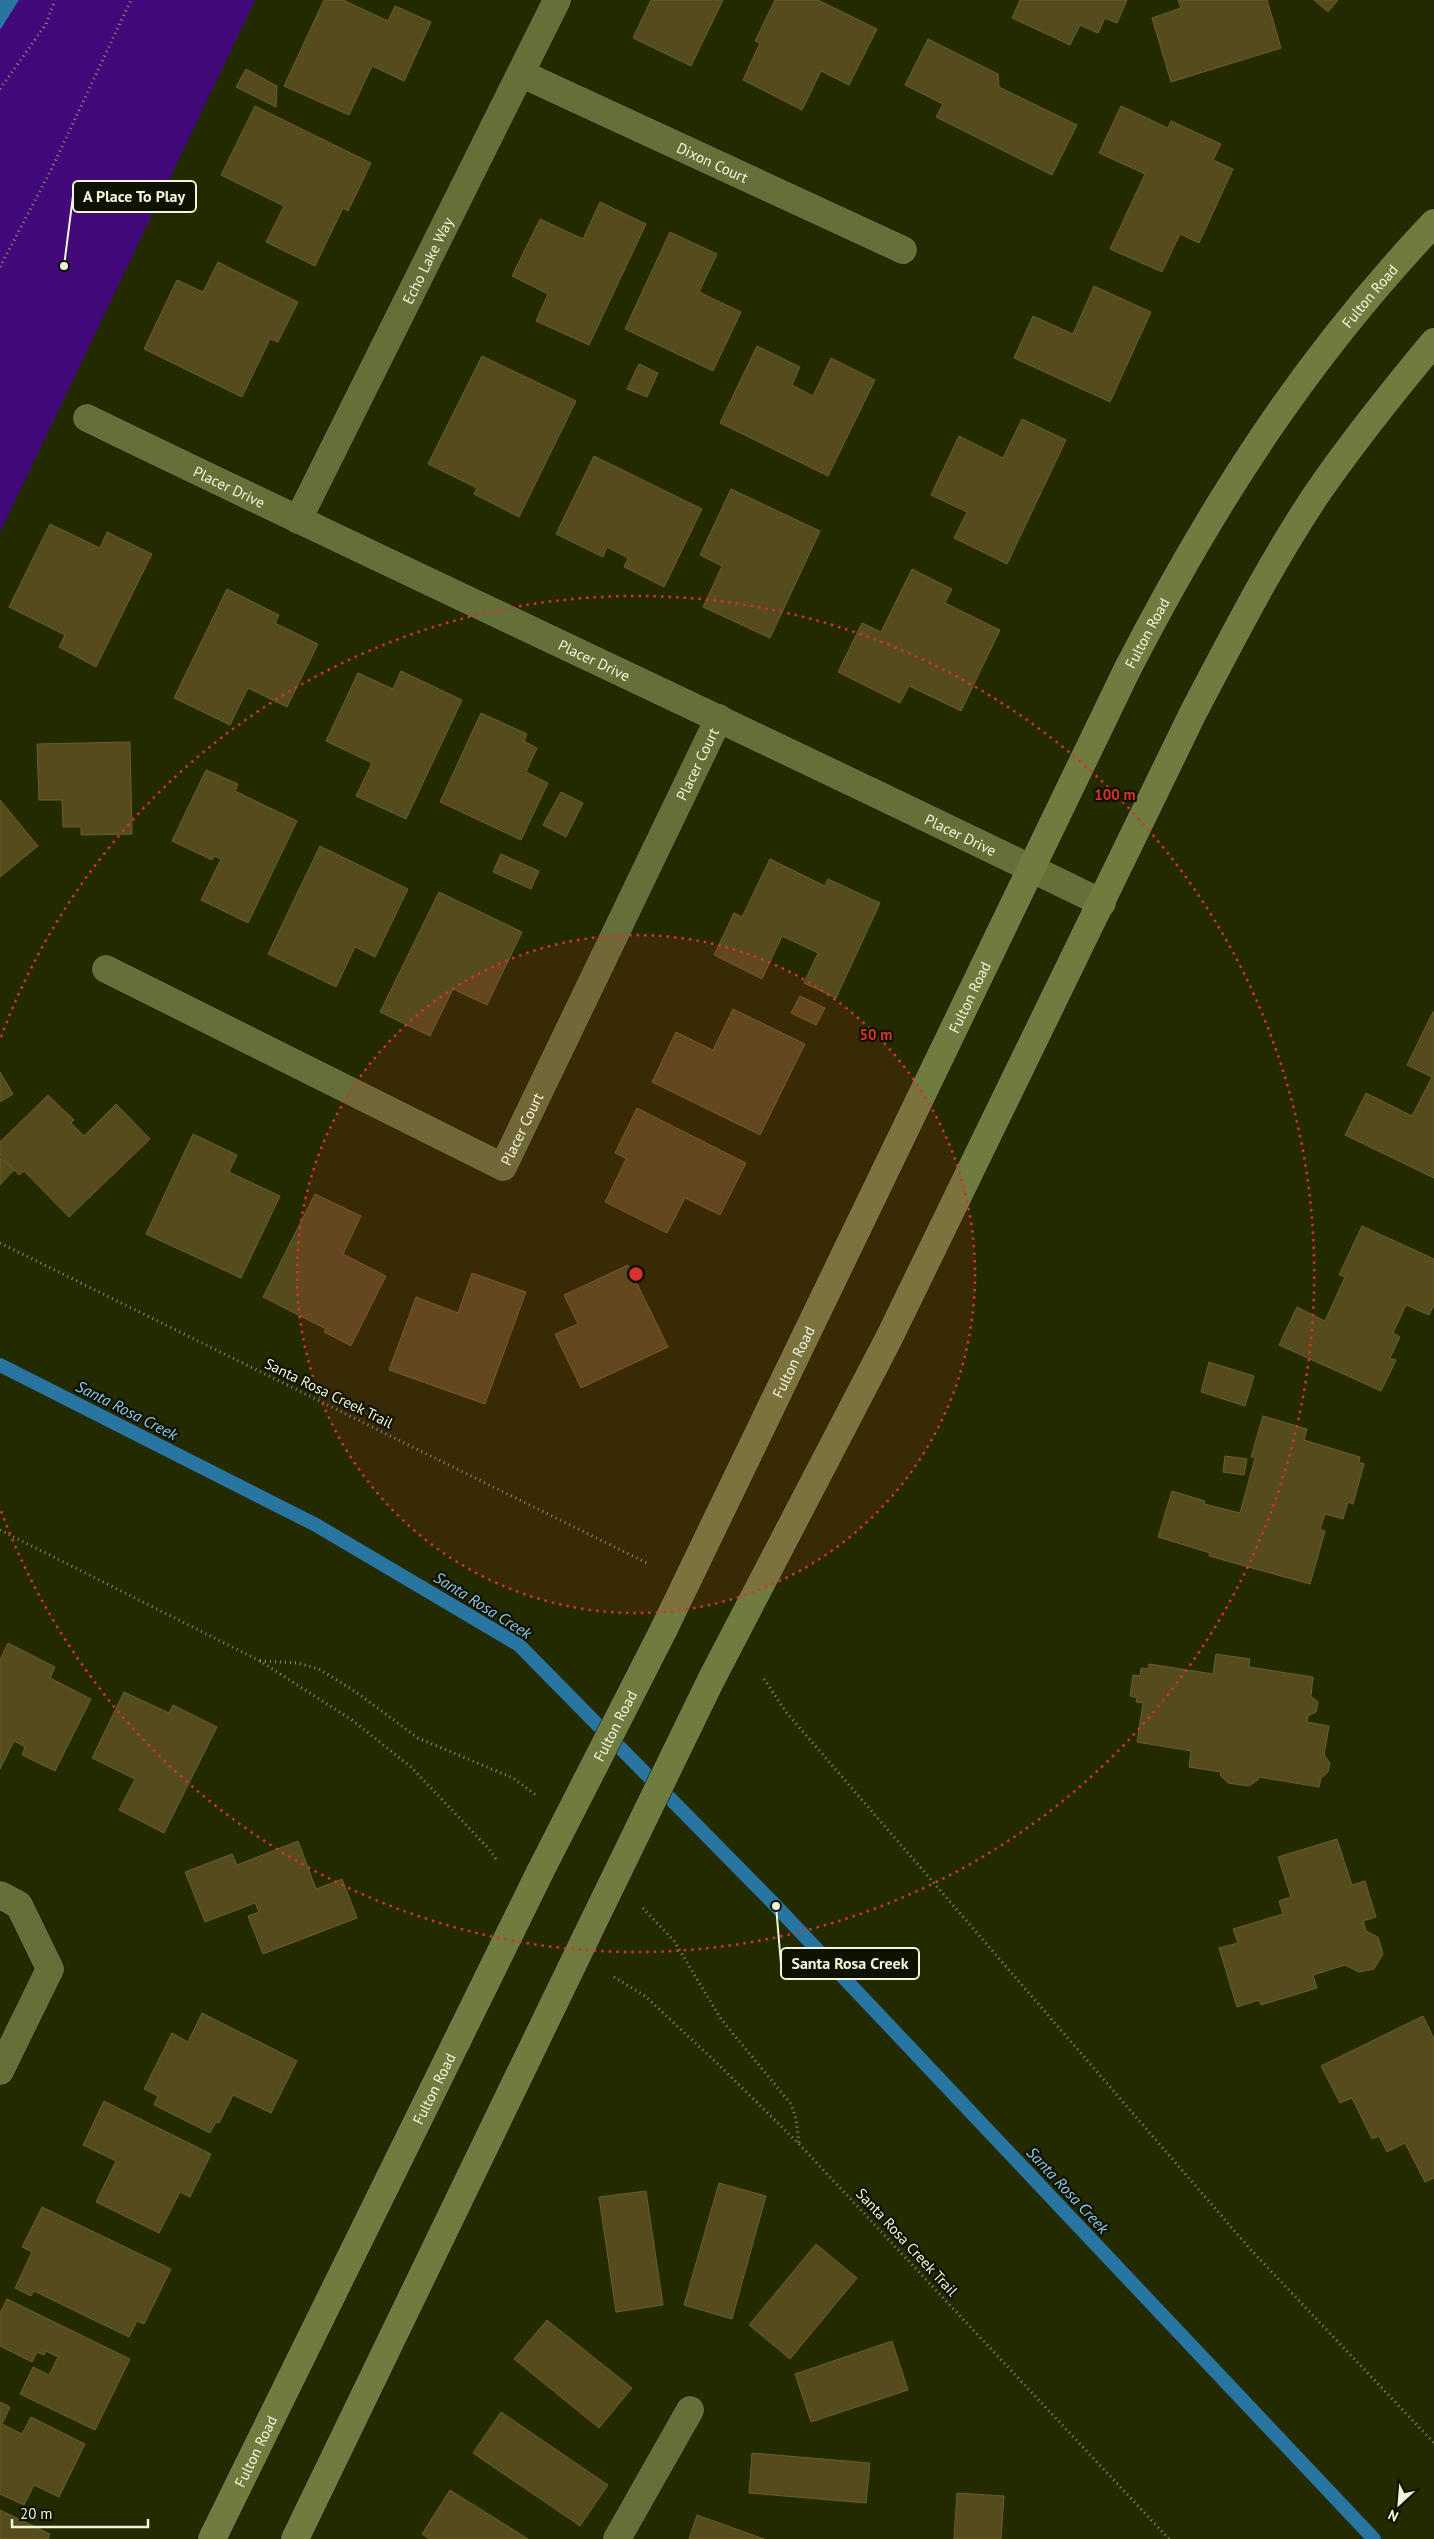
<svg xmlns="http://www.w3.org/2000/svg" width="1434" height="2539" font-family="'PT Sans',sans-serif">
<rect width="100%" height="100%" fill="#242a00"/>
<path fill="#400879" d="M0,0h255l-255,532z"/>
<path fill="#2775a0" d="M0,0h19l-19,30z"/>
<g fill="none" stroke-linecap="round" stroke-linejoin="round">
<path stroke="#2775a0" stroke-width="14" d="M0,1365l316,160 203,120 257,261 598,633"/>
</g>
<g fill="#554b1d" stroke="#6b5f25">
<path d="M324,0h19l45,21 7,-15 36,16 -27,59 -32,-15 -23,49 -65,-29z"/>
<path d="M651,0h72l-32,66 -58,-28z"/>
<path d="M775,0h43l59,29 -28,56 -28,-14 -19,39 -59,-30 17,-37 -5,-2z"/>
<path d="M1020,0h107l-10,23 -12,-5 -7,15 -18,-8 -10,20 -58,-27z"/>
<path d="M1178,0h89l14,48 -110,34 -19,-64 29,-10z"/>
<path d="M1314,0h24l-10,12z"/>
<path d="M928,39l70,35 1,13 78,38 -25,50 -116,-58 7,-13 -38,-19z"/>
<path d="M246,69l31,17 -1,21 -40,-20z"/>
<path d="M255,106l116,57 -23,48 -5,-3 -28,58 -49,-24 18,-36 -63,-31z"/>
<path d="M1121,106l47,22 3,-7 50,23 -8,16 20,9 -34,74 -19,-9 -18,38 -52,-23 35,-75 -46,-21z"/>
<path d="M600,202l46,22 -57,121 -53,-24 12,-27 -36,-18 28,-57 43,20z"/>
<path d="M670,232l47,22 -18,38 42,20 -28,59 -88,-42z"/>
<path d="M218,262l80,40 -20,40 -8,-3 -28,58 -98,-48 33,-69 26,12z"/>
<path d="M1094,286l57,26 -41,90 -96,-44 19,-42 40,18z"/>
<path d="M757,346l43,21 -8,18 21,11 18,-38 44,22 -47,96 -108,-53z"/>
<path d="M482,356l94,45 -57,116 -45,-23 3,-6 -49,-24z"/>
<path d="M639,364l19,9 -11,24 -20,-8z"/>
<path d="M1022,419l44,21 -59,124 -53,-26 13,-26 -36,-17 28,-59 44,22z"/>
<path d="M594,456l108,53 -38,78 -40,-20 4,-9 -21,-11 -4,10 -47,-23z"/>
<path d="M731,489l89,42 -50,107 -67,-31 19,-41 -22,-11z"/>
<path d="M50,524l50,24 7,-16 45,22 -56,113 -37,-20 6,-12 -56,-28z"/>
<path d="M912,569l40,20 -7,14 55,27 -39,81 -52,-25 -9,17 -62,-31 24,-49 19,9z"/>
<path d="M227,589l52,26 -4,8 43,21 -31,63 -39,-19 -18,37 -56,-27z"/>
<path d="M401,671l61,29 -56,119 -50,-23 16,-33 -46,-22 32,-68 35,16z"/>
<path d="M481,713l46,21 -3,7 13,7 -11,24 22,11 -27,57 -81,-38z"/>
<path d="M130,742l2,92 -51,1v-8h-18l-1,-27h-23l-2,-56z"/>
<path d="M206,770l32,14 -3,7 62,30 -49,102 -47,-23 20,-41 -7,-3 -2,4 -40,-19z"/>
<path d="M561,792l22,11 -17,34 -23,-12z"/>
<path d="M0,800l38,46 -38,31z"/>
<path d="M320,846l88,43 -33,68 -20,-10 -19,40 -68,-33z"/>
<path d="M501,854l38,17 -8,18 -38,-17z"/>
<path d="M770,859l55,27 3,-7 52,24 -44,95 -32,-15 14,-30 -36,-17 -20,43 -48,-24 20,-42 8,4z"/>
<path d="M439,892l83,40 -35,73 -34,-16 -23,47 -50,-24z"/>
<path d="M800,996l25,12 -9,17 -25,-12z"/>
<path d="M733,1009l72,35 -45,91 -108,-53 24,-50 37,18z"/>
<path d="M1433,1012h1v166l-89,-43 21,-42 46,23 20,-39 -25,-12z"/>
<path d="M0,1072l13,22 -13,8z"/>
<path d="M48,1095l26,25 -3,3 13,13 32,-32 34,35 -81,78 -45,-46 -5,4 -19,-20v-13z"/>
<path d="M637,1108l109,55 -26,52 -35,-17 -18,35 -62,-31 21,-43 -11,-6z"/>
<path d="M193,1134l44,21 -8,17 51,24 -39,82 -95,-44z"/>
<path d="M0,1157l14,13 -14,15z"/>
<path d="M315,1194l46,22 -18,38 43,22 -35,70 -27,-14 2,-3 -63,-32z"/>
<path d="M1362,1226l72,33v46l-5,10 -23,-10 -13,28 7,4 -10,21 6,2 -15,31 -102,-46 18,-38 28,14 20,-44 -6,-2z"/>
<path d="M628,1265l40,82 -87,41 -26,-54 23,-10 -14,-29z"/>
<path d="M472,1273l54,19 -41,112 -96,-34 27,-73 42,16z"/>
<path d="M1209,1362l45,14 -9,30 -44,-14z"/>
<path d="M1263,1416l44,13 -3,11 56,17 -1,5 5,2 -11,40 -5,-2 -5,17 -18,-5 -5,15 5,2 -15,53 -101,-28 1,-3 -52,-16 14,-46 33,10 -1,3 36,9 15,-55 -4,-1z"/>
<path d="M1225,1456l22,3 -3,16 -21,-3z"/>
<path d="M8,1643l47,24 -5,11 41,21 -36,72 -33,-16 3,-8 -11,-6 -14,28v-109z"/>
<path d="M1216,1654l34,5 -1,8 64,10 -2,19 7,6 -2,10 -8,4 -1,6 22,4 -5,29 6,8 -2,9 -7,6 -2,9 -60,-10 -1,3 -9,6 -21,-3 -8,-8 1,-3 -32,-5 2,-16 -54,-9 6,-39 -7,-1 1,-4 -7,-2 3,-21 7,1 1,-8 8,1v-5l64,10z"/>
<path d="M124,1692l45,21 4,-8 44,22 -53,106 -45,-23 16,-31 -43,-21z"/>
<path d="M1337,1839l15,46 13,-4 11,36 -13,4 3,10 12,6 5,17 -9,15 -15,3 -14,-7 -32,10 4,13 -56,17 -2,-5 -22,7 -18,-59 19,-5 -5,-14 50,-15 -4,-13 12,-4 -13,-40z"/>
<path d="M298,1841l18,48 26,-10 15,39 -94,36 -15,-38 11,-4 -4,-9 -50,19 -20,-50 47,-18 5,11z"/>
<path d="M202,2013l95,48 -26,52 -38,-18 -14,28 -3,-1 -6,11 -56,-28 4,-9 -14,-7 28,-56 16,9z"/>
<path d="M1423,2016l11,23v139l-9,4 -20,-39 -18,9 -8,-16 -7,3 -20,-41 -12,5 -19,-37z"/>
<path d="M104,2101l107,53 -21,43 -10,-5 -21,41 -63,-31 20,-41 -33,-16z"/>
<path d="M719,2183l47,13 -34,123 -48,-14z"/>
<path d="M646,2191l17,114 -47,7 -17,-115z"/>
<path d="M42,2207l129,62 -27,55 -7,-3 -8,16 -95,-46 -3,5 -16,-8 17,-36 -10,-5z"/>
<path d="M816,2244l41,34 -67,81 -41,-34z"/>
<path d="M7,2299l123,60 -35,71 -75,-36 13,-27 16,8 9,-18 -12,-6 -2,4 -7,-3 -5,10 -32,-16v-33z"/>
<path d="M547,2320l85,68 -33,40 -85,-69z"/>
<path d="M892,2341l16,49 -97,32 -16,-48z"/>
<path d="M0,2402l10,5 -8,17 20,10 9,-17 54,27 -26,53 -25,-12 -10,20 -24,-11z"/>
<path d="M501,2412l107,73 -28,41 -107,-73z"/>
<path d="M752,2453l118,10 -4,40 -117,-10z"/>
<path d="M450,2490l78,49h-99l-7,-5z"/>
<path d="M957,2493l47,3 -3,43h-47z"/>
<path d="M0,2510l50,24 -2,5h-48z"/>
<path d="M697,2515l67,24h-75z"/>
</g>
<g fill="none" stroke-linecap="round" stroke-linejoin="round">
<g stroke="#0e1200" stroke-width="29">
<g id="street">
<path id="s1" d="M522,74l381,176"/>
<path id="s2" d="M87,418c338,164 678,320 1015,485"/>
<path id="s3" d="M298,520l259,-520"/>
<path id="s4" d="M106,969l397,198 216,-449"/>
<path d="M0,1895l19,10 31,64 -50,102"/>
<path d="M617,2539l73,-129"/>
</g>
</g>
<g stroke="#0e1200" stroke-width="29">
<g id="secondary">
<path id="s5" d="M663,1631l464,-961c86,-167 177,-310 307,-447"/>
<path d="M711,1680l178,-342 304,-625c39,-74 78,-151 125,-221 36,-52 76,-102 116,-150"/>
<path id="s6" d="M212,2539l329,-669"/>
<path d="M295,2539l292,-604"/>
</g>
</g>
<g stroke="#8b916d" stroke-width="3" stroke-dasharray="1 4" stroke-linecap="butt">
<path d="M0,89l46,-65 9,-24"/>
<path d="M0,267l51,-97 80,-170"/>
<path d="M0,1243l647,320"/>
<path d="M0,1530l260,131 92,59 59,47 78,82 7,10"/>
<path d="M260,1661l38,2 21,6 37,23 62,46 95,40 23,17"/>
<path d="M764,1679l22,33 465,538 183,193"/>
<path d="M643,1908l31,33 47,78 70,85 5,15 3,24"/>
<path d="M614,1977l31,19 74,69 80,79 370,395"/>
</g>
<use href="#street" stroke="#656f38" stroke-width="28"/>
<use href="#secondary" stroke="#707b40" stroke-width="28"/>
<g stroke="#0e1200" stroke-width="29" stroke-linecap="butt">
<g id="secondary-bridge">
<path id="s7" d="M541,1870l122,-239"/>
<path d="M587,1935l124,-255"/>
</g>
</g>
<use href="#secondary-bridge" stroke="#707b40" stroke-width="28"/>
</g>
<circle cx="636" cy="1274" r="339" fill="#d73231" fill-opacity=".12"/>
<g fill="none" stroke="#d73231" stroke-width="2.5" stroke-dasharray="2.5 5">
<circle cx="636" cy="1274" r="339"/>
<path d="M1 1037A678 678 0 1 1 1 1511"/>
</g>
<g text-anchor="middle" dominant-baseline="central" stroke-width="4.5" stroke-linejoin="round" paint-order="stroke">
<g font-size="15" fill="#f0f6d9" stroke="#0e1200">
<text stroke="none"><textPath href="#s1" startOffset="210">Dixon Court</textPath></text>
<text stroke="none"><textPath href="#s3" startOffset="290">Echo Lake Way</textPath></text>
<text stroke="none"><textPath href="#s5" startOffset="1514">Fulton Road</textPath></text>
<text stroke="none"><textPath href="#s2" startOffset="158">Placer Drive</textPath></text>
<text stroke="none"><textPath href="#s5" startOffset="1109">Fulton Road</textPath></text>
<text stroke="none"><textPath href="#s2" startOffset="562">Placer Drive</textPath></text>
<text stroke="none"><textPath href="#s4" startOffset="891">Placer Court</textPath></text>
<text stroke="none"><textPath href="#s2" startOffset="968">Placer Drive</textPath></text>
<text stroke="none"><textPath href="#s5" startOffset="704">Fulton Road</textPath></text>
<text stroke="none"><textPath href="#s4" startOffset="486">Placer Court</textPath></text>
<text stroke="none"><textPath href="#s5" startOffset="299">Fulton Road</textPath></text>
<text transform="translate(329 1393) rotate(26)">Santa Rosa Creek Trail</text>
<text stroke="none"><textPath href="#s7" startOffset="162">Fulton Road</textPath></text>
<text stroke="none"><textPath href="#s6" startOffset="502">Fulton Road</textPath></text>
<text transform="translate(907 2242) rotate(47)">Santa Rosa Creek Trail</text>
<text stroke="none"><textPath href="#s6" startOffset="98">Fulton Road</textPath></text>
</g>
<g font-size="16" font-style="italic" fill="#90c9ed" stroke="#0e1200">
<text transform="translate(127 1410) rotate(27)">Santa Rosa Creek</text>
<text transform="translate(483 1605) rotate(32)">Santa Rosa Creek</text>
<text transform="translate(1068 2190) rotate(47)">Santa Rosa Creek</text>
</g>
</g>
<circle cx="636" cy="1274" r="8" fill="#d73231" stroke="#0e1200" stroke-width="2.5"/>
<g font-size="15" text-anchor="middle" font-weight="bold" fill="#d73231" stroke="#0e1200" stroke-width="4.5" stroke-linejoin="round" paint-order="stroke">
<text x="1115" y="800">100 m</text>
<text x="876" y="1040">50 m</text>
</g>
<path fill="none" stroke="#f0f6d9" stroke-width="2" d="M64 266L73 196M776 1906L781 1964"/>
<g fill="#f0f6d9" stroke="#0e1200" stroke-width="2">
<circle cx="64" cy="266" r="5"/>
<circle cx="776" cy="1906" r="5"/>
</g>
<g fill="#0e1200" stroke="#f0f6d9" stroke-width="2">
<rect x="73" y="181" width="123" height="31" rx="5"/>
<rect x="781" y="1948" width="138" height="31" rx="5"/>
</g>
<g font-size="16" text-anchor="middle" font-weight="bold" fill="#f0f6d9">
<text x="134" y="202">A Place To Play</text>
<text x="850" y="1969">Santa Rosa Creek</text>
</g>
<g transform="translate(1399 2504) rotate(206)" stroke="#0e1200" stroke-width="4" paint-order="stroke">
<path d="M0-4L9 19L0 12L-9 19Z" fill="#f0f6d9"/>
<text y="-8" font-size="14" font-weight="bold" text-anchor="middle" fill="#f0f6d9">N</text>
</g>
<path d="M12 2519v8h136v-8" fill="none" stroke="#f0f6d9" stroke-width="2.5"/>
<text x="20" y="2519" font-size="15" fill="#f0f6d9" stroke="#0e1200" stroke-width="4" paint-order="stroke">20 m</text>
</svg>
